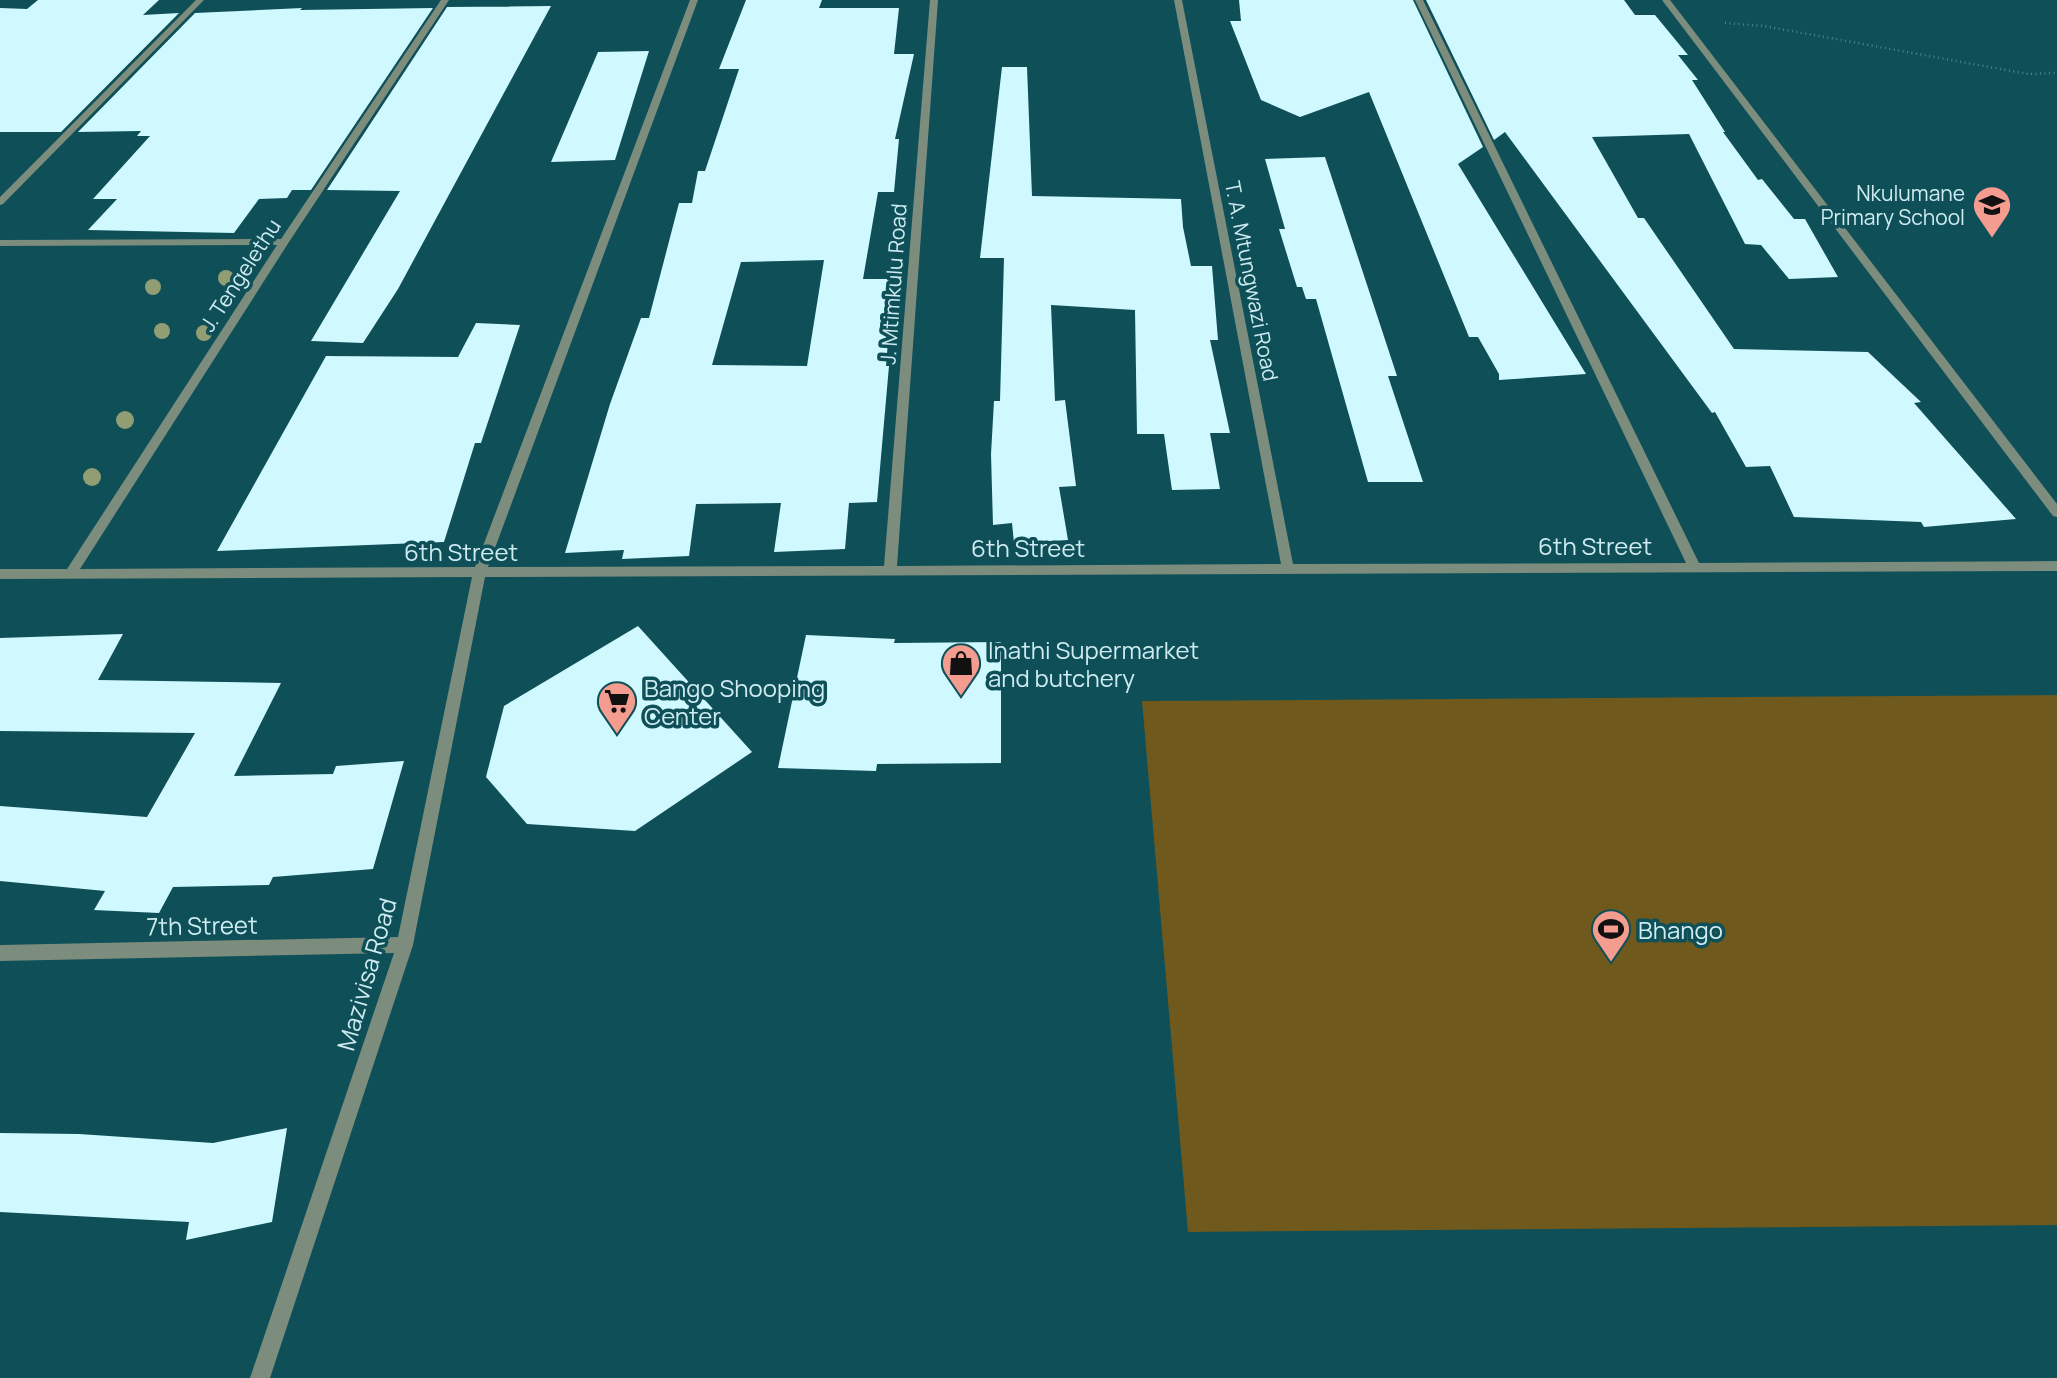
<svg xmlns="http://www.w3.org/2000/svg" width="2057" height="1378" font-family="Manrope,sans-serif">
<rect width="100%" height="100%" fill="#0e4f58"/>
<path fill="#6f591c" d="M2057,695v530l-869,7 -46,-531z"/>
<g fill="#d0f8ff" fill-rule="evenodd">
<path d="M38,0h121l-16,15 36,-2 -118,119h-61v-124l27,1z"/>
<path d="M746,0h76l-3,8h80l-5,46h20l-19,85h4l-5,53h-16l-15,87h30l-7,87h3l-12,136 -28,1 -4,46 -71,3 7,-49 -85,1 -7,52 -67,3 2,-9 -59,3 45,-149 31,-86h8l30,-115h13l6,-32h7l34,-102h-20zM824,260l-17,106 -95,-1 29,-103z"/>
<path d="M1239,0h174l70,147 -25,17 128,210 -87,6v-6l-21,-37h-9l-100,-245 -69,25 -39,-17 -31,-79h11z"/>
<path d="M1426,0h198l11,15h20l33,40h-10l20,25h-6l33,52h-2l35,48 4,-1 32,40h11l33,58 -49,2 -28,-34 -16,-1 -56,-110 -97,3 46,81h6l90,131 134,3 53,50 -7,1 102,116 -92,8 -3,-5 -127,-5 -24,-51 -24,1 -31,-55 -3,1 -207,-281 -11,8z"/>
<path d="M551,6l-153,283 -35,54 -52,-2 89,-150 -73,-1 120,-183z"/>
<path d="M302,8l-2,2 133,-2 -122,182h-19l-5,8 -28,1 -25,34 -146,-3 29,-31h-24l57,-63h-13l4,-5 -63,1 117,-119z"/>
<path d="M649,51l-34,109 -64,2 47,-110z"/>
<path d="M1002,67h25l5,129 149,3 2,28 8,39h21l6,74h-8l20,93h-20l10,56 -48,1 -8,-56h-27l-2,-124 -84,-5 4,96 10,-1 11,86 -17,1 9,53 -54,3 -2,-20 -19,2 -2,-71 3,-53h6l4,-143h-24z"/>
<path d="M1325,157l72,219h-9l35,106h-55l-52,-183h-10l-4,-12h-5l-18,-58h6l-20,-70z"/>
<path d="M476,323l44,2 -39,118h-6l-31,99 -227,9 109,-195 132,1z"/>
<path d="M638,626l114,126 -117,79 -108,-7 -41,-47 18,-71z"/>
<path d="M123,634l-25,46 183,3 -47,93 99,-2 3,-8 68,-5 -31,108 -100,8 -4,8 -96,2 -14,26 -65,-3 11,-19 -105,-10v-75l147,11 48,-84 -195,-2v-93z"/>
<path d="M806,635l89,4 -1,4 107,-1v121l-124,1 -1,7 -98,-3z"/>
<path d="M287,1128l-15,94 -86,18 3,-18 -189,-10v-79l79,1 134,9z"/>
</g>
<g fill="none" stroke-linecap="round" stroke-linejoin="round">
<path stroke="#50858d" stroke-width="2.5" stroke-dasharray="1 3.5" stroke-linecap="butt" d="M1725,23l39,3 264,48 29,-1"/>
<g fill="#7c8c7d" fill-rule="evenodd">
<path d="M196,0h8l-201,204 -3,1v-8z"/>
<path d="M441,0h8l-160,242 -209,327 395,-2 215,-567h8l-210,567 396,-1 46,-566h8l-41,566 384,-2 -107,-564h8l111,564 393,-1 -271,-563h8l276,563 358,-2v10l-1572,6 -72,368 -143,433h-20l144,-425 -394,8v-16l398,-8 74,-360 -472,2v-10h67l210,-324 -277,1v-6l281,-1z"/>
<path d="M1662,0h8l387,504v13l-4,-1z"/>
</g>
</g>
<g fill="#919d73">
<circle cx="226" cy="278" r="8"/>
<circle cx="153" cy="287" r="8"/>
<circle cx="162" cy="331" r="8"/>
<circle cx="204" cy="333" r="8"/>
<circle cx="125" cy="420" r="9"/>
<circle cx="92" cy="477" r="9"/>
</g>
<defs>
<g id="school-pin" transform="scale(2.0125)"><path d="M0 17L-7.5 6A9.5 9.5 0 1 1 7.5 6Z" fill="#f59c90" stroke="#0e4f58"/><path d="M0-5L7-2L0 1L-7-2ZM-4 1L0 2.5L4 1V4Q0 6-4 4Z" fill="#111"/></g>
<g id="shop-pin" transform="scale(2.0125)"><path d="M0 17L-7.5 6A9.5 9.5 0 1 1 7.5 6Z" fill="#f59c90" stroke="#0e4f58"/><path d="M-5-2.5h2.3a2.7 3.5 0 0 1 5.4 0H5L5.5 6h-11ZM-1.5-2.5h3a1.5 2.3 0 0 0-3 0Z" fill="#111"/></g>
<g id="supermarket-pin" transform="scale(2.0125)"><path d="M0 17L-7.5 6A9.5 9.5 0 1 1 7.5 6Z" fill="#f59c90" stroke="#0e4f58"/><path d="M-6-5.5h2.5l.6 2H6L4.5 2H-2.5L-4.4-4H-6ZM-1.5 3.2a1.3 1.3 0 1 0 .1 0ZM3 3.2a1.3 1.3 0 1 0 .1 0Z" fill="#111"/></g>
<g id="stadium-pin" transform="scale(2.0125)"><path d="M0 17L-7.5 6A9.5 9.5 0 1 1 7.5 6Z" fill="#f59c90" stroke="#0e4f58"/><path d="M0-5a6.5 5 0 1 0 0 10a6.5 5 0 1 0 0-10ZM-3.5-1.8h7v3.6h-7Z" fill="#111"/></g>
</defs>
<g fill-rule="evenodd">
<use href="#school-pin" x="1992" y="205"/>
<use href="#shop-pin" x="961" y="663"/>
<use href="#supermarket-pin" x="617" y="701"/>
<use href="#stadium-pin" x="1611" y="929"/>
</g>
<g text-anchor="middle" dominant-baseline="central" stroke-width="7" stroke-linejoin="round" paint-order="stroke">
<g font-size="21" fill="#ceebf0" stroke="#0e4f58" text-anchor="end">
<text x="1965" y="193">Nkulumane<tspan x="1965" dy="24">Primary School</tspan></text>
</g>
<g font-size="21" fill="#ceebf0" stroke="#0e4f58">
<text transform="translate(240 275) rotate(-57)">J. Tengelethu</text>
<text transform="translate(1252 281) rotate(79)">T. A. Mtungwazi Road</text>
<text transform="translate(893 284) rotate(-86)">J. Mtimkulu Road</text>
</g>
<g font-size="24" fill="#ceebf0" stroke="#0e4f58">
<text x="1595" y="545">6th Street</text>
<text x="1028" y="547">6th Street</text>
<text x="461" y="551">6th Street</text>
<text transform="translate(202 925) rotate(-1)">7th Street</text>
<text transform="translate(366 974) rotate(-74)">Mazivisa Road</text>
</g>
<g font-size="24" fill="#ceebf0" stroke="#0e4f58" text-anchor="start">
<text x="988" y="649">Inathi Supermarket<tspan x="988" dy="28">and butchery</tspan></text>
<text x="644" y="687">Bango Shooping<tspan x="644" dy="28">Center</tspan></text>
<text x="1638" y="929">Bhango</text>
</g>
</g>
</svg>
